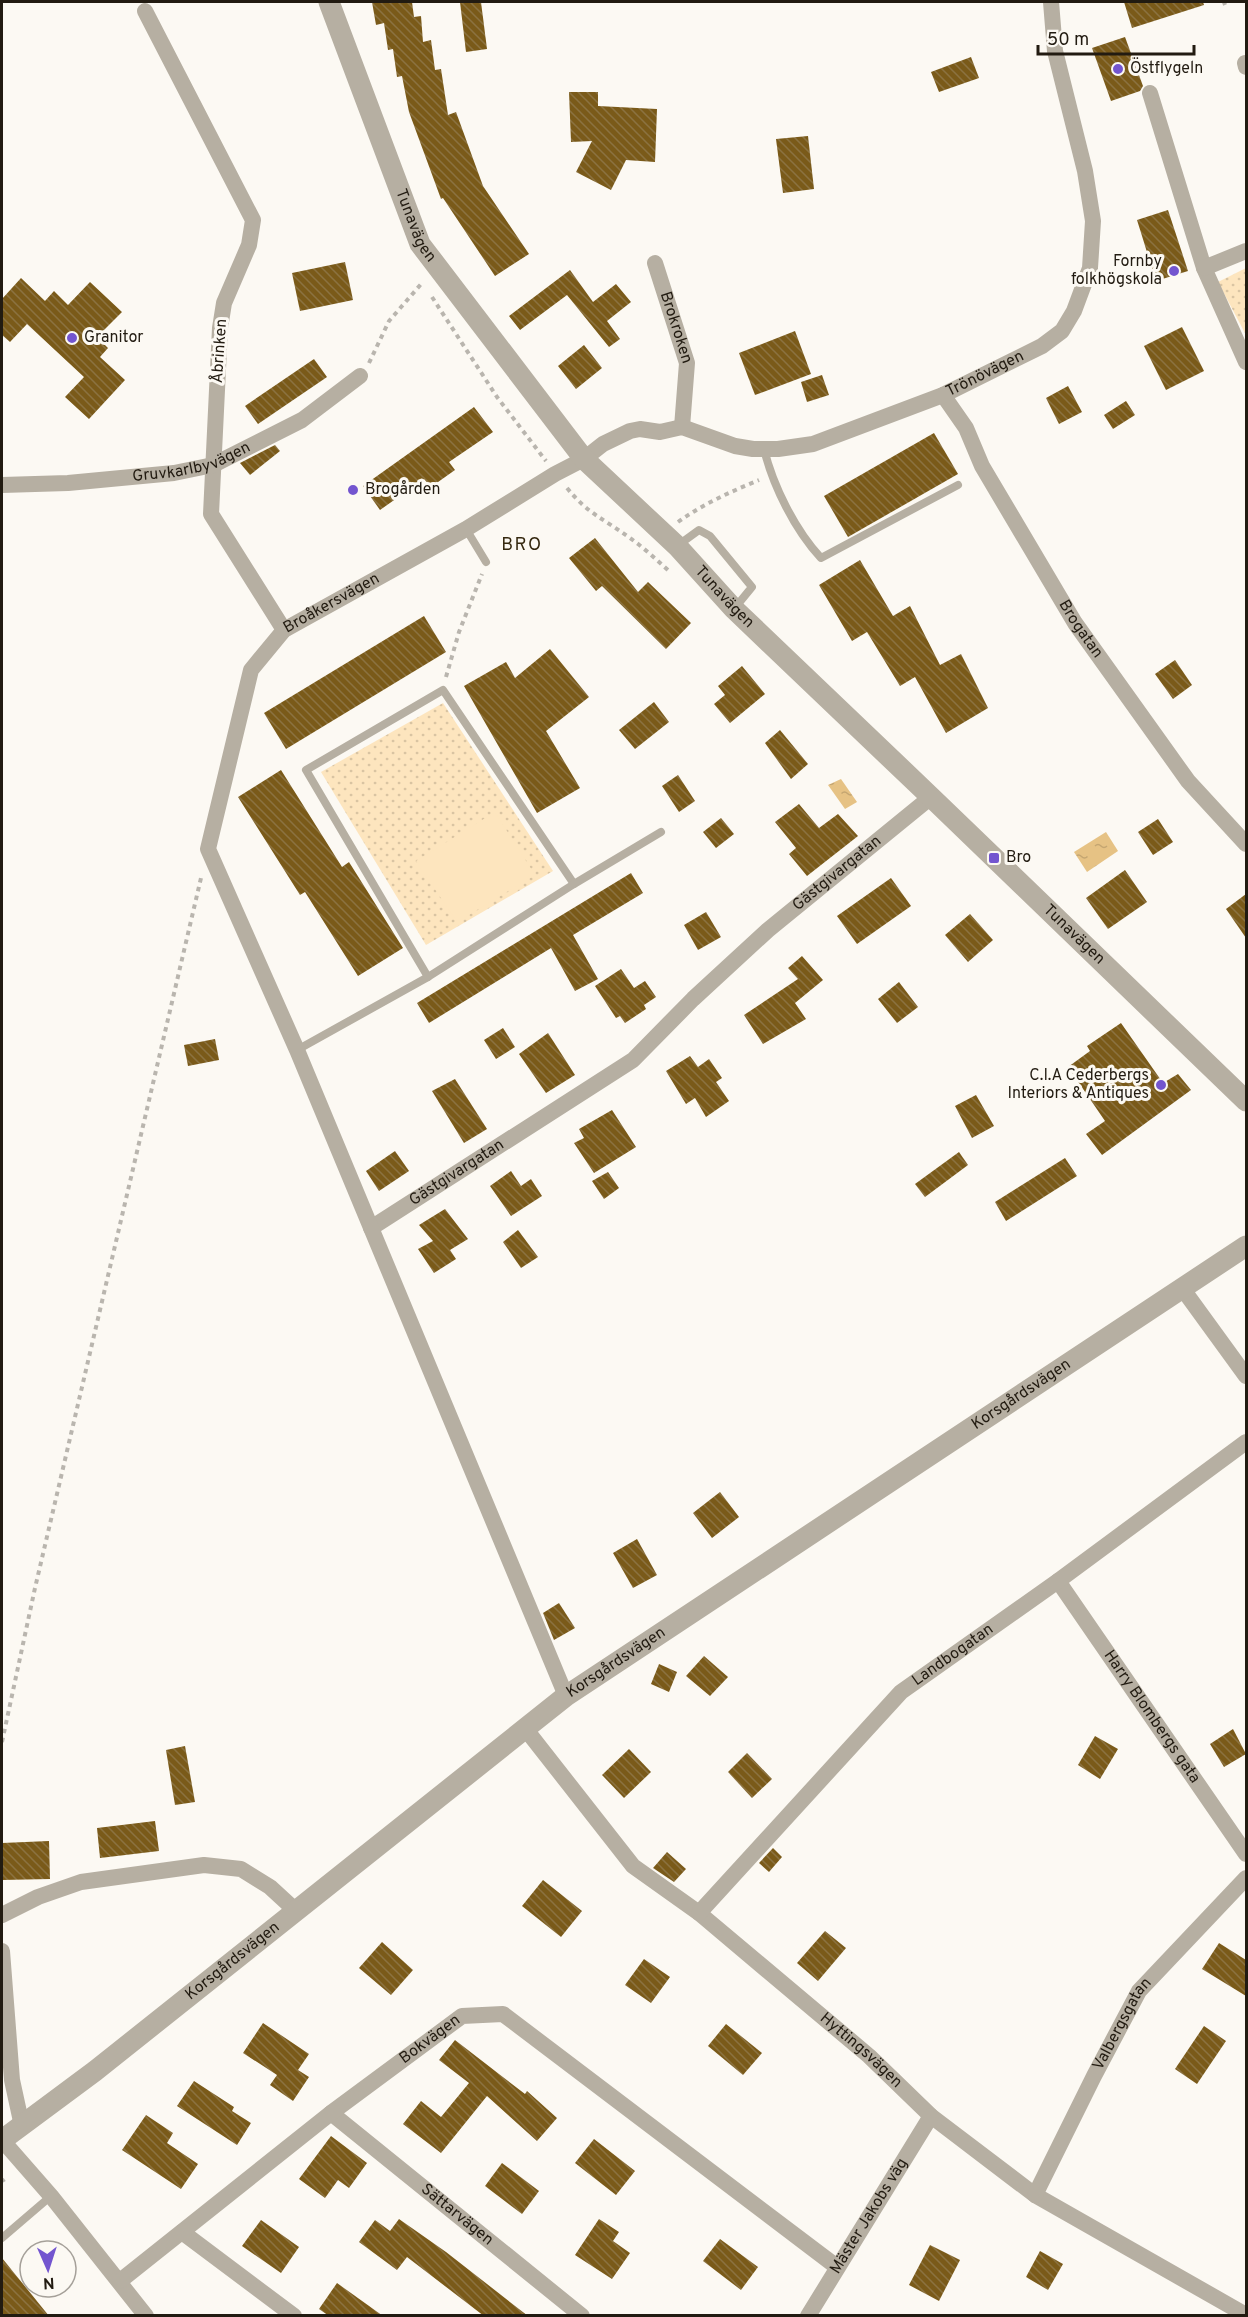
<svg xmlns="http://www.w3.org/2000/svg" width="1248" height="2317" font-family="Overpass,sans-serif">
<defs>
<pattern id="green-dots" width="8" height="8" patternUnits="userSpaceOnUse" patternTransform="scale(1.5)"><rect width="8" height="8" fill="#fde5be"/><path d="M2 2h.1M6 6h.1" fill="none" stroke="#d9c4a2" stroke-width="1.8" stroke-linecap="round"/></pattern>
<pattern id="water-ripples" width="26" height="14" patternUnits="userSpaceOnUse" patternTransform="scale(1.5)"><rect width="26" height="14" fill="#e6c284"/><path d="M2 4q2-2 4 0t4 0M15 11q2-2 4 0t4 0" fill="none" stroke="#c5a671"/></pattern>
<pattern id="building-back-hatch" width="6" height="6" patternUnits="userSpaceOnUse" patternTransform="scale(1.5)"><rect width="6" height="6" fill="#7a5a19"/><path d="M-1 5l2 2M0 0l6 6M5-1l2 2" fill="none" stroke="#8b7241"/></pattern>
</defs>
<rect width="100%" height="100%" fill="#fcf9f3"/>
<g fill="url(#green-dots)">
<path d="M1246,268v67l-28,-53z"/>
<path d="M443,703l110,168 -127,74 -105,-173z"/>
</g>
<path fill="#fde5be" d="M495,812l40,63 -78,47 -41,-61z"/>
<g fill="url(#water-ripples)">
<path d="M841,779l16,23 -12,7 -17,-24z"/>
<path d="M1106,832l12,19 -31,21 -13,-20z"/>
</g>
<g fill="url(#building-back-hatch)">
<path d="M372,2h40l2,15 7,-1 2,26 8,-2 4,30 6,-1 7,46 8,-3 27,74 46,68 -34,22 -52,-78 -2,1 -32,-87 -7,-36 -5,1 -4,-28 -5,1 -4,-27 -8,2z"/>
<path d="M460,2h21l6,47 -21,3z"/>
<path d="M1124,2h79l1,3 -72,23z"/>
<path d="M1125,37l18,49 -3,5 -29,10 -19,-53z"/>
<path d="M971,57l8,21 -40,14 -8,-20z"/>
<path d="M569,92h29v14l59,3 -2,53 -29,-2 -15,30 -35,-18 16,-31 -21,1z"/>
<path d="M808,136l6,53 -31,4 -7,-54z"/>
<path d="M1168,210l20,61 -32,10 -19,-61z"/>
<path d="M345,262l8,38 -53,11 -8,-38z"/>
<path d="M570,270l23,32 23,-18 15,18 -24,19 13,18 -11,8 -42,-52 -47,35 -11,-14z"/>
<path d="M21,278l24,23 9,-10 14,14 22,-23 32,30 -25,25 11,11 -8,9 25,23 -36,39 -24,-22 19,-20 -57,-53 -17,18 -8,-7v-36z"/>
<path d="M1182,327l22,44 -38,19 -22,-44z"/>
<path d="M795,331l16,43 -56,21 -16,-42z"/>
<path d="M584,345l18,23 -26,21 -18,-23z"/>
<path d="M314,359l13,18 -69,47 -13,-18z"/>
<path d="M822,375l7,20 -22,7 -6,-20z"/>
<path d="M1068,386l14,26 -23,12 -13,-26z"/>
<path d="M1126,401l9,14 -22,14 -9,-14z"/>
<path d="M474,407l19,25 -44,30 6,8 -24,17 -7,-8 -44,31 -17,-24z"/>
<path d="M934,433l24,41 -110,63 -24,-41z"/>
<path d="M275,445l5,6 -30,24 -10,-12z"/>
<path d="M595,538l43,54 10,-10 43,41 -25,26 -64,-63 -6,5 -27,-33z"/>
<path d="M860,560l33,56 17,-10 30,59 21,-11 27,54 -42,25 -31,-56 -15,9 -33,-54 -15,9 -33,-56z"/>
<path d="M424,616l22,36 -160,97 -22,-36z"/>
<path d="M550,649l39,48 -43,34 34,57 -43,25 -73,-127 42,-24 9,16z"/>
<path d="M1175,660l17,25 -19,14 -18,-25z"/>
<path d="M742,666l23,28 -35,29 -16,-19 11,-9 -7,-9z"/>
<path d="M654,702l15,20 -34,27 -16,-19z"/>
<path d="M780,730l28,34 -17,15 -26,-36z"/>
<path d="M281,770l61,97 7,-5 54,86 -45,28 -53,-84 -5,3 -62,-98z"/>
<path d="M678,775l17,26 -16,11 -17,-26z"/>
<path d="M799,804l20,24 19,-14 20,22 -51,40 -18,-22 7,-6 -21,-26z"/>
<path d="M721,818l13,16 -18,14 -13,-16z"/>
<path d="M1158,819l15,23 -20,13 -15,-23z"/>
<path d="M1125,870l22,32 -39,27 -22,-31z"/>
<path d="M631,873l12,20 -70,42 25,44 -23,12 -24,-43 -122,75 -12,-20z"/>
<path d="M891,878l20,28 -54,38 -20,-28z"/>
<path d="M1246,894v44l-20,-29z"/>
<path d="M706,912l15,25 -23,13 -14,-25z"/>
<path d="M970,914l23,26 -25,22 -23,-27z"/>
<path d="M802,956l21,24 -28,23 11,16 -43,25 -19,-29 54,-36 -10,-11z"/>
<path d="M621,969l13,19 11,-7 11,16 -12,8 2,4 -21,14 -5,-7 -4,2 -21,-32z"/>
<path d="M899,982l19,25 -21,16 -19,-24z"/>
<path d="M1121,1023l42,60 15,-9 13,16 -89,65 -16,-21 19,-13 -37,-54 22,-16 -3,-5z"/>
<path d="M503,1028l12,19 -19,12 -12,-19z"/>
<path d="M548,1033l27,42 -29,18 -27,-39z"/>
<path d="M215,1039l4,21 -31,6 -4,-21z"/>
<path d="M690,1056l8,11 11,-8 13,19 -6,4 13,19 -23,16 -11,-19 -9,6 -20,-33z"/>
<path d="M455,1079l32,50 -23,14 -32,-52z"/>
<path d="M976,1095l18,31 -22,12 -17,-32z"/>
<path d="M612,1110l24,37 -42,26 -20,-30 10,-5 -5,-9z"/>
<path d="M395,1151l14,20 -30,20 -13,-20z"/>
<path d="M959,1152l9,13 -43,32 -10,-13z"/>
<path d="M1065,1158l12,18 -71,45 -11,-19z"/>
<path d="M511,1171l10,15 10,-7 11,17 -31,20 -21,-30z"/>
<path d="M608,1172l11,16 -15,11 -12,-18z"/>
<path d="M445,1209l23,30 -18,11 6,9 -22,14 -16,-24 15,-8 -14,-16z"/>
<path d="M518,1230l20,27 -17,11 -18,-26z"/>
<path d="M720,1492l19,25 -27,21 -19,-25z"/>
<path d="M637,1539l20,36 -24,13 -20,-35z"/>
<path d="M559,1603l16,25 -21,12 -11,-27z"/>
<path d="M704,1656l24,21 -18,19 -24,-20z"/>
<path d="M659,1664l18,8 -8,20 -18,-8z"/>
<path d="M1233,1729l13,25 -22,13 -14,-23z"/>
<path d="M1095,1736l23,13 -18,30 -22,-14z"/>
<path d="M185,1746l10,56 -20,3 -9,-55z"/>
<path d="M629,1749l22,23 -27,26 -22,-23z"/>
<path d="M747,1753l25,26 -20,19 -24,-26z"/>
<path d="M155,1821l4,30 -59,7 -3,-30z"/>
<path d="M49,1841l1,38 -48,1v-37z"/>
<path d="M773,1848l9,9 -13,15 -10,-9z"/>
<path d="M667,1852l19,17 -12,13 -21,-14z"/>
<path d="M543,1880l39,31 -21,26 -39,-31z"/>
<path d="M825,1931l21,17 -28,33 -21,-18z"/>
<path d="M382,1942l31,28 -22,25 -32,-27z"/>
<path d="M1219,1943l27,17v36l-44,-27z"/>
<path d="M644,1959l26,18 -19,26 -26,-18z"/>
<path d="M263,2023l46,31 -11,16 11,7 -16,24 -23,-16 7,-10 -34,-22z"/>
<path d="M726,2024l36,29 -19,22 -35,-29z"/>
<path d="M1204,2026l22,15 -29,43 -22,-15z"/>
<path d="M455,2040l70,54 2,-3 30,27 -20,23 -50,-45 -46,57 -38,-29 18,-23 20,16 28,-34 -30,-23z"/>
<path d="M194,2081l40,26 -2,4 19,12 -14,22 -60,-39z"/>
<path d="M146,2115l27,18 -6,10 31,21 -17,25 -59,-39z"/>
<path d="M331,2136l36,27 -18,25 -11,-8 -13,18 -26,-19z"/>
<path d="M594,2139l41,32 -19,24 -41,-32z"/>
<path d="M502,2163l37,28 -17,23 -37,-28z"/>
<path d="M399,2219l47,33 82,64h-44l-77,-59 -10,13 -38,-28 16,-22 15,11z"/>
<path d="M599,2219l20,13 -6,9 17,12 -18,26 -37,-24z"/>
<path d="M261,2220l38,27 -18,26 -39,-27z"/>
<path d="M720,2239l38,28 -17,23 -38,-29z"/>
<path d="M930,2245l30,15 -21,41 -30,-16z"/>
<path d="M1040,2251l23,13 -15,26 -22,-13z"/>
<path d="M2,2258l47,58h-47z"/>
<path d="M337,2283l46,33h-54l-10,-7z"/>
</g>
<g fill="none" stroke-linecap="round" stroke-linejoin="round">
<g stroke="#b9b5ae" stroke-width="4" stroke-dasharray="4.5 4.5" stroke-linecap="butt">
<path d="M1224,2l1,3"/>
<path d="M432,297l65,100 49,64"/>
<path d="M369,363l20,-42 33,-38"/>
<path d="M567,488c21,26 37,31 63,50 14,10 27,22 40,34"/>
<path d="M678,522c25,-18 52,-30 81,-42"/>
<path d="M446,677l13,-45 23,-58"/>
<path d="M2,1742l33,-154 166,-710"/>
<path d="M2,2179l2,3"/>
</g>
<g stroke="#b6afa2" stroke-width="8">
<path d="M764,449c9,37 31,81 57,109l137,-73"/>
<path d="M466,529l20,33"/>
<path d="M677,546l22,-16 11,6 42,51 -18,22"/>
<path d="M428,977l-122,-207 137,-80 131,194"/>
<path d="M297,1050l131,-73 146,-93 87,-52"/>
<path d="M2,2238l49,-42"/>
</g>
<g stroke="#b6afa2" stroke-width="16">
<path d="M145,11l108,209 -4,25 -25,58 -4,25 -9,186 73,116"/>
<path d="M1245,63l1,4"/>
<path d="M1150,93l54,175 42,94"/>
<path id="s1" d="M655,263l32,100 -5,64"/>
<path d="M1204,268l42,-17"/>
<path id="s2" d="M943,395l23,33 16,38 93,157 113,158 58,63"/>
<path id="s3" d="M2,485l66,-2 106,-10 39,-8 89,-45 58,-44"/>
<path id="s4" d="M371,1228l262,-168 60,-61 75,-69 163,-133"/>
<path d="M1182,1288l64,88"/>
<path id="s5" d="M1058,1581l188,273"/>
<path id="s6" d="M566,1696l-269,-646 -89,-201 43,-179 33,-40 182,-101 89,-55 29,-15 19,-15 27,-13 10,-2 20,3 22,-5 53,19 18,3h25l35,-5 130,-49 99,-49 20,-15 12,-20 16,-43 3,-47 -8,-50 -30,-120 -4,-49"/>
<path id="s7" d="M524,1727l109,139 66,47 170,143 62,60 104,79 211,120"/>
<path id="s8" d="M699,1913l202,-221 157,-111 188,-139"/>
<path d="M2,1915l36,-18 43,-15 123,-17 37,4 29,18 25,23"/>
<path d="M2,1951l10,129 10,46"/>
<path id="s9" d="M331,2113l251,203"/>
<path d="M2,2140l49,56 95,120"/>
<path id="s10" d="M1035,2195l59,-119 45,-85 107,-113"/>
<path d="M182,2232l112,84"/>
<path id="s11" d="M120,2281l211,-168 131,-97 41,-2 334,253"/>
<path id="s12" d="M808,2316l123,-200"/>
</g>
<g stroke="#b6afa2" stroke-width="21">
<path id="s13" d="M329,2l91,242 164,215 93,87 57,63 197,188 315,304"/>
<path id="s14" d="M2,2140l93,-69 471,-375 680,-450"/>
</g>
</g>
<g fill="#7355cf" stroke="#fcf9f3" stroke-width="2">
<circle cx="1118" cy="69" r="6"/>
<circle cx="1174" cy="271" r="6"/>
<circle cx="72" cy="338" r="6"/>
<circle cx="353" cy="490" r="6"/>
<rect x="988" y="852" width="12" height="12" rx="3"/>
<circle cx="1161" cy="1085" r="6"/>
</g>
<g text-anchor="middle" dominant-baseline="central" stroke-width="6" stroke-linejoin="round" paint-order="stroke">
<g font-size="16" fill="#221b11" stroke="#fcf9f3" text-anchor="start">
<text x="1130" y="69">Östflygeln</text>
<text x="1162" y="262" text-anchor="end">Fornby<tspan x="1162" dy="18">folkhögskola</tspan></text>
<text x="84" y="338">Granitor</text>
<text x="365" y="490">Brogården</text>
<text x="1006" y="858">Bro</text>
<text x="1149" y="1076" text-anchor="end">C.I.A Cederbergs<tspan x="1149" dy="18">Interiors &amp; Antiques</tspan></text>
</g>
<g font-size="16" fill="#221b11" stroke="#fcf9f3">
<text stroke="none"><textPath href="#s13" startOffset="240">Tunavägen</textPath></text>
<text stroke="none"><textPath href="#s1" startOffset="68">Brokroken</textPath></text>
<text transform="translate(220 351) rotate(-86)">Åbrinken</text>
<text stroke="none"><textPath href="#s6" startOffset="1929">Trönövägen</textPath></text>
<text stroke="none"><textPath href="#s3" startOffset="192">Gruvkarlbyvägen</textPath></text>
<text stroke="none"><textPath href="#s13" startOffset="726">Tunavägen</textPath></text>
<text stroke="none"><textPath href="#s6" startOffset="1210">Broåkersvägen</textPath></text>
<text stroke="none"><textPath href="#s2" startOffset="272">Brogatan</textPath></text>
<text stroke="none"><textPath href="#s4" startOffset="588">Gästgivargatan</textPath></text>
<text stroke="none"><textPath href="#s13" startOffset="1212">Tunavägen</textPath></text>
<text stroke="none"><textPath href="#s4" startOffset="102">Gästgivargatan</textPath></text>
<text stroke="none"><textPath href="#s14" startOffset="1264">Korsgårdsvägen</textPath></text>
<text stroke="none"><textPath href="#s8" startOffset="363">Landbogatan</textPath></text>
<text stroke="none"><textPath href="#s14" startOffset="778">Korsgårdsvägen</textPath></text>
<text stroke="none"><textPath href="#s5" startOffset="165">Harry Blombergs gata</textPath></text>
<text stroke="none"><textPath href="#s14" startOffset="292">Korsgårdsvägen</textPath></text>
<text stroke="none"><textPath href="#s10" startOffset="192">Valbergsgatan</textPath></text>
<text stroke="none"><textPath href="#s11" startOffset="393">Bokvägen</textPath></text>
<text stroke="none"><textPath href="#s7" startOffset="470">Hyttingsvägen</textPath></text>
<text stroke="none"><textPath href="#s9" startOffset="162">Sättarvägen</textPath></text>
<text stroke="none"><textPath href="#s12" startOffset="117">Mäster Jakobs väg</textPath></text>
</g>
<g font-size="18" letter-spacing="1.5" fill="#35280f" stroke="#fcf9f3">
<text x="522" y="545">BRO</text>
</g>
</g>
<rect width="1248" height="2317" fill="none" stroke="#221b11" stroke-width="6"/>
<g transform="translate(48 2269) rotate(177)"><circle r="28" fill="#fcf9f3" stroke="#a5a099" stroke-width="1.5"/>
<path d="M0-4.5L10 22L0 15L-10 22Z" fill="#7355cf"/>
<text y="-9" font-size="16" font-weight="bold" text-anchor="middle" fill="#221b11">N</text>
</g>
<path d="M1038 45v9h156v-9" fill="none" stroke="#221b11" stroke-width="3"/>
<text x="1047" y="45" font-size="18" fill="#221b11" stroke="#fcf9f3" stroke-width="4.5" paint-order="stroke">50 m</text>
</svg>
